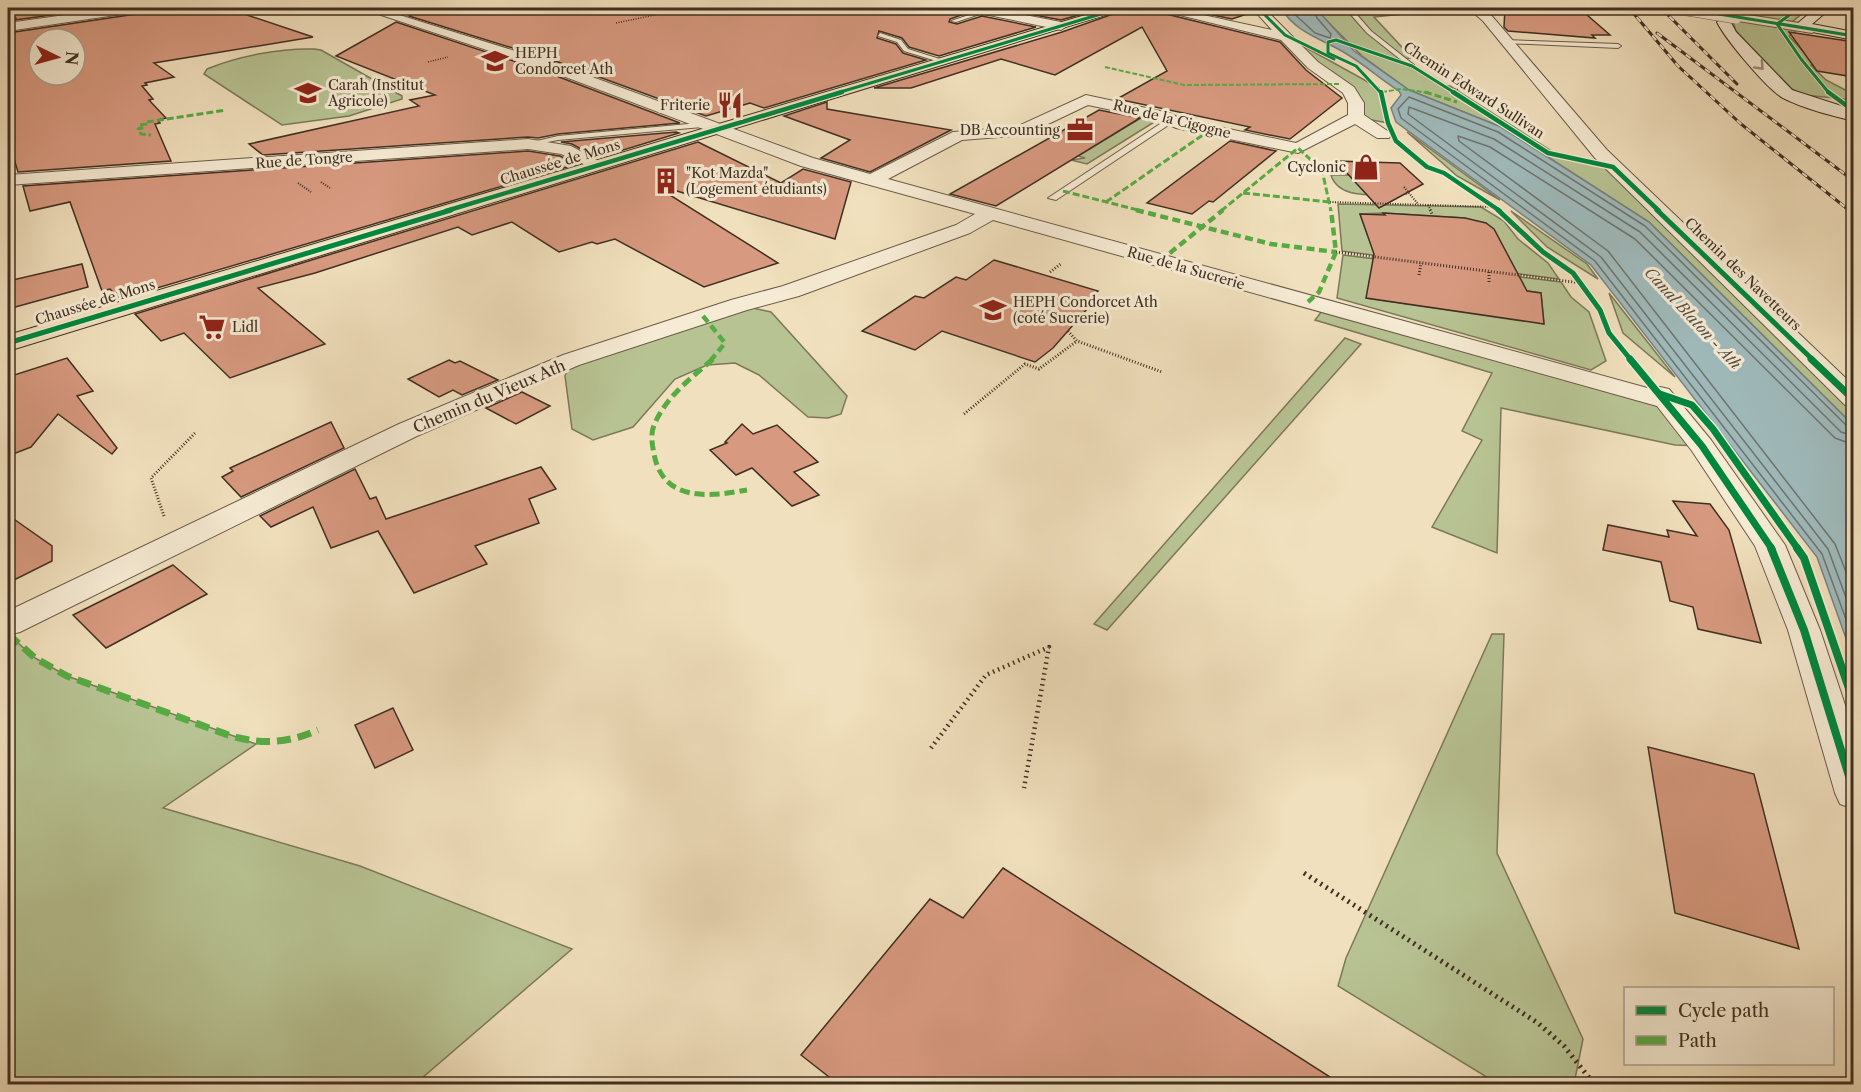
<svg xmlns="http://www.w3.org/2000/svg" width="1861" height="1092" font-family="'Libre Caslon Text',serif">
<rect width="100%" height="100%" fill="#f1e0bd"/>
<filter id="stains"><feTurbulence type="fractalNoise" baseFrequency=".00333" numOctaves="4"/><feColorMatrix values="0 0 0 0 .2 0 0 0 0 .09 0 0 0 0 .02 0 0 0 .5 -.17"/></filter>
<radialGradient id="worn" r=".72"><stop offset=".6" stop-color="#630" stop-opacity="0"/><stop offset="1" stop-color="#630" stop-opacity=".3"/></radialGradient>
<g fill="#b8c393" stroke="#7c795a" stroke-width="1.5" fill-rule="evenodd">
<path d="M1319,8h143l-88,9 38,41 -10,1 3,5 39,22h6l106,68h-10l59,13 248,245v13l-204,-203 -148,-95 -92,-37 -47,-34 -41,-41z"/>
<path d="M1737,8h72l-17,14 5,8 -8,6 25,27 -3,2 15,15 27,14v6l-49,-5 -12,-6 -56,-58 -4,-12z"/>
<path d="M1296,42l83,46 5,11 4,24 -32,-6v-14l-43,-38z"/>
<path d="M314,49l7,1 81,46v3l-53,17 -67,9 -78,-51 3,-5c32,-13 73,-21 107,-20z"/>
<path d="M1144,116l15,3 -72,45 -16,-4 14,-2 -7,-2z"/>
<path d="M1407,132l93,68 -43,-24z"/>
<path d="M1331,175h18l9,9 41,2 7,8c-23,0 -67,8 -75,-19z"/>
<path d="M1338,204l143,3 23,14 14,18 30,24 11,16 -217,-28zM1384,213l81,5 3,3 18,2 4,5 -122,8 -8,-22z"/>
<path d="M1511,211l76,53 11,15 -51,-32z"/>
<path d="M1343,255l218,27 10,15 18,15 17,49 -15,9 -254,-72zM1454,279l87,14 3,30 -178,-25z"/>
<path d="M1609,293l66,84 -52,-44z"/>
<path d="M739,305l32,7 76,84 -6,18 -13,4 -20,-1 -49,-42 -24,-12 -28,2 -32,14 -42,48 -40,13 -21,-11 -7,-53 6,-16z"/>
<path d="M1325,307l338,94 39,45 -27,-1 -174,-37 -4,145 -65,-26 50,-87 -20,-9 30,-58 -177,-53z"/>
<path d="M1345,338l16,6 -254,286 -13,-6z"/>
<path d="M8,634l27,24 32,18 189,68 -93,64 197,58 212,83 -157,135h-407z"/>
<path d="M1492,634h12l-7,219 86,186 -9,45h-76l-160,-98 8,-28z"/>
</g>
<path fill="#9fbabb" stroke="#79827e" stroke-width="1.5" d="M1281,8h38l3,7 32,36 55,39 92,37 148,95 204,203v233l-36,-101 -226,-292 -195,-143 -5,-14 10,-13 -2,-4c-19,-12 -35,-27 -54,-38 -23,-14 -49,-20 -64,-45z"/>
<g fill="none" stroke-linecap="round" stroke-linejoin="round">
<g stroke="#70746e" stroke-width="1.5">
<path d="M1288,8l27,25 15,5 1,-4 -14,-16 -4,-10"/>
<path d="M1854,428l-7,-2 -202,-200 -147,-94 -89,-35 -11,12 3,9 194,143 227,293 32,87"/>
<path d="M1854,436l-13,-4 -201,-200 -146,-93 -85,-32 -1,7 193,143 227,292 26,70"/>
<path d="M1854,445l-19,-7 -200,-199 -145,-92 -32,-11 1,5 149,110 227,293 19,48"/>
</g>
</g>
<g fill="#d7997f" stroke="#402f22" stroke-width="1.5" fill-rule="evenodd">
<path d="M62,8h40l-94,13 8,-3 -4,-3z"/>
<path d="M144,8h43l1,6 38,-6 87,29 -159,26 20,14 -29,6 2,2 -5,1 11,13 -4,1 17,18 -8,2 2,3 -5,1 16,37 -153,11 -10,-33v-106l128,-19zM39,39h36v36h-36z"/>
<path d="M423,8h543l4,4 -20,7 -1,3 8,2 25,-8 54,11 -97,29 -30,-9 -7,-9 -23,-7 -2,7 19,6 7,9 23,7 -162,48 -14,-5 -44,13 -148,-54 -149,-46z"/>
<path d="M998,8h105l-42,12z"/>
<path d="M1130,8h19l1,2 130,32 26,28 36,28 -52,41 -45,-9 5,-3 -133,-28 50,-28 -25,-44 -87,48 -54,-16 -90,29h-37l188,-56z"/>
<path d="M1179,8h70l1,5 -18,6z"/>
<path d="M1505,8h74l31,27h-18l3,3 -87,-7 -4,-4z"/>
<path d="M396,22l150,50 134,51 -122,11 -20,4 -10,-1 -265,18 -14,-11 170,-38 -9,-6 25,-5 -99,-39z"/>
<path d="M1789,32l65,10v35l-37,-6z"/>
<path d="M827,102v7l124,21 -81,42 -49,-14 29,-18 -66,-24z"/>
<path d="M1099,110l41,8 -144,88 -46,-12z"/>
<path d="M676,132l3,1 -82,25 -25,-14 -11,-2z"/>
<path d="M1230,141l46,10 -63,51 -4,-1 -17,13 -45,-11z"/>
<path d="M698,142l83,41 22,-14 48,13 -16,57 -168,-51 -2,4 113,71 -74,24 -89,-48 -18,5 -5,-2 -33,10 -47,-30 -40,13 -14,-8 -143,46 -57,15 67,56 -95,34 -46,-45 -23,8 -26,-27z"/>
<path d="M528,151l32,5 17,8 -457,135 -10,-10 -8,2 -32,-89 -40,9 -7,-25z"/>
<path d="M1336,161l64,2 23,21 -44,24z"/>
<path d="M1383,213l82,5 21,5 8,6 33,62 14,2 3,31 -178,-26 8,-44 -14,-40 25,1z"/>
<path d="M994,260l104,31 -19,15 8,3 -34,39 -18,14 -93,-31 -27,19 -53,-19 53,-35 9,2 32,-21 10,3z"/>
<path d="M82,264l6,23 -80,22v-28z"/>
<path d="M67,358l26,33 -16,5 40,52 -5,6 -54,-40 -27,33 -23,9v-79z"/>
<path d="M449,360l6,3 5,-2 38,19 -36,15 -9,-5 -14,7 -31,-18z"/>
<path d="M522,392l28,14 -34,18 -30,-16z"/>
<path d="M331,422l13,26 -103,49 -19,-20 11,-6 -3,-3z"/>
<path d="M742,424l11,10 24,-9 41,37 -24,10 25,23 -27,11 -40,-38 -16,7 -26,-25 17,-7 -2,-1z"/>
<path d="M541,467l15,22 -27,10 10,24 -64,23 12,18 -73,29 -36,-62 -47,17 -18,-41 -42,20 -11,-11 95,-47 15,30 6,-2 10,22z"/>
<path d="M1673,501l37,3 19,26 32,113 -63,-14 -5,-22 -23,-6 -9,-39 -58,-12 5,-25 61,12 -2,-7 30,6z"/>
<path d="M8,515l44,31v15l-44,22z"/>
<path d="M173,565l34,29 -101,54 -33,-33z"/>
<path d="M393,708l20,42 -38,18 -20,-43z"/>
<path d="M1648,747l106,27 45,175 -124,-36z"/>
<path d="M1003,868l338,216h-503l-37,-29 129,-156 33,19z"/>
</g>
<g fill="none" stroke-linecap="round" stroke-linejoin="round">
<path stroke="#cebd9e" stroke-width="14" stroke-dasharray="14 8" stroke-linecap="butt" d="M1677,8l15,2"/>
<g stroke="#6c5b49" stroke-width="2">
<g id="lane">
<path d="M1345,8h6l20,23 43,34v2h-4l-43,-34z"/>
<path d="M987,9l5,1 -36,12 -5,-1z"/>
<path d="M880,33l21,7 7,9 38,12 -3,2 -39,-12 -7,-9 -19,-6z"/>
<path d="M1504,40l114,4 3,2 -3,2 -112,-5z"/>
<path d="M1169,118l7,2 -120,80 -8,-2z"/>
<path d="M710,122l4,2 -1,2 -155,14 -30,6 -4,-2 34,-8z"/>
</g>
</g>
<g stroke="#6c5b49" stroke-width="2">
<g id="street">
<path d="M115,8h27l-6,4 -128,19v-8z"/>
<path d="M360,8h17l180,56 256,94 57,16 83,-42 63,-5 70,-32 83,18 12,6 115,24 52,-28v-12l-5,-10 -35,-25 -27,-28 -130,-32h20l101,22 -20,-22h12l54,54 36,25 10,16v12l25,17 2,3 -2,3h-12l-22,-14 -57,29 -122,-25 -17,-8 -71,-15 -63,30 -63,5 -74,39 763,210 9,-2 9,2 42,51 74,105 35,85 34,102v77l-14,-5 -5,-11 -47,-163 -33,-84 -63,-95 -35,-45 -664,-186 -23,13 -171,63 -52,14 -168,55 -162,71 -397,196 -12,3v-24l391,-187 164,-69 168,-55 52,-14 173,-61 19,-11 -174,-48 -254,-96z"/>
<path d="M968,8h21l72,14 6,4 -6,4 -87,-18z"/>
<path d="M1468,8h13l10,7 116,135 247,236v21l-9,-2 -250,-247 -112,-137z"/>
<path d="M1736,13l76,12 6,4 -6,4 -80,-13 -2,-3z"/>
<path d="M528,139l43,7 35,19 -9,5 -36,-16 -33,-5 -520,36v-10z"/>
</g>
</g>
<g stroke="#402f22" stroke-width="2">
<g id="secondary">
<path d="M1816,8h15l-19,16 42,8v8l-52,-10 -4,-7z"/>
<path d="M1724,18l5,1 7,13 56,58 62,20v11c-24,-6 -49,-12 -71,-23 -15,-8 -58,-59 -66,-76z"/>
</g>
</g>
<g stroke="#402f22" stroke-width="2">
<path id="primary" d="M1109,8h19l-1120,343v-16z"/>
</g>
<g stroke="#402f22" stroke-width="1.5" stroke-dasharray="1 1.5" stroke-linecap="butt">
<path d="M616,23l72,-15"/>
<path d="M428,62l20,-5"/>
<path d="M1427,76l27,17"/>
<path d="M1447,88l17,2"/>
</g>
<g stroke="#402f22" stroke-width="2" stroke-dasharray="1 1.5" stroke-linecap="butt">
<path d="M1452,92l96,61 23,5"/>
<path d="M321,182l9,6"/>
<path d="M298,183l13,9"/>
<path d="M1404,187l14,17"/>
<path d="M1330,202l164,5"/>
<path d="M1428,205l3,6"/>
</g>
<g stroke="#402f22" stroke-width="3" stroke-dasharray="1 2" stroke-linecap="butt">
<path d="M1430,210l2,4"/>
<path d="M1336,252l245,31"/>
<path d="M1050,272l12,-9"/>
<path d="M1489,272v10"/>
<path d="M1419,275l2,-12"/>
<path d="M1068,331l9,10 85,31"/>
<path d="M964,414l61,-50 14,5 38,-28"/>
<path d="M164,516l-13,-38 45,-46"/>
</g>
<path stroke="#402f22" stroke-width="4.5" stroke-dasharray="1.5 4" stroke-linecap="butt" d="M931,748l55,-73 63,-28 -25,141"/>
<path stroke="#402f22" stroke-width="5" stroke-dasharray="2 4.5" stroke-linecap="butt" d="M1304,873l234,150 26,23 30,38"/>
<use href="#lane" fill="#f6ebd4" fill-rule="evenodd"/>
<use href="#street" fill="#f6ebd4" fill-rule="evenodd"/>
<use href="#secondary" fill="#f6ebd4" fill-rule="evenodd"/>
<use href="#primary" fill="#f1e0bd" fill-rule="evenodd"/>
<g stroke="#402f22" stroke-width="3">
<g id="rail-far1">
<path d="M1629,8l49,58 63,58 109,87"/>
<path d="M1661,8l76,76"/>
<path d="M1657,33l197,148"/>
</g>
</g>
<g stroke="#402f22" stroke-width="4.5">
<path id="rail" d="M1848,210l6,4"/>
</g>
<use href="#rail-far1" stroke="#f6ebd4" stroke-width="2" stroke-dasharray="6" stroke-linecap="butt"/>
<use href="#rail" stroke="#f6ebd4" stroke-width="3" stroke-dasharray="10" stroke-linecap="butt"/>
<g stroke="#6c5b49" stroke-width="14" stroke-linecap="butt">
<path id="street-bridge" d="M1688,9l48,8"/>
</g>
<use href="#street-bridge" stroke="#f6ebd4" stroke-width="13"/>
<g stroke="#56ab43" stroke-width="2" stroke-dasharray="5 2" stroke-linecap="butt">
<path d="M992,11l12,-3"/>
<path d="M1105,67l79,18 157,-1"/>
<path d="M1382,92l19,-3 30,4"/>
</g>
<g stroke="#56ab43" stroke-width="3" stroke-dasharray="7 3" stroke-linecap="butt">
<path d="M1425,92l32,10"/>
<path d="M147,122l79,-12"/>
<path d="M147,124l-8,1 3,3 -4,1 3,5 10,1"/>
<path d="M1063,191l79,20"/>
<path d="M1243,193l87,9"/>
<path d="M1106,202l104,-72"/>
<path d="M1221,211l77,-63 24,22 9,41"/>
</g>
<g stroke="#56ab43" stroke-width="4.5" stroke-dasharray="8 4.5" stroke-linecap="butt">
<path d="M1136,210l135,34 65,8"/>
<path d="M1160,261l63,-51"/>
<path d="M1308,302l11,-10 17,-40 -5,-42"/>
<path d="M703,316l22,27 -14,17"/>
</g>
<path stroke="#56ab43" stroke-width="5" stroke-dasharray="10 5" stroke-linecap="butt" d="M713,359c-22,19 -46,37 -58,64 -5,10 -3,21 -1,31 9,48 54,43 93,36"/>
<path stroke="#56ab43" stroke-width="7" stroke-dasharray="14 7" stroke-linecap="butt" d="M8,634l27,24 32,18 164,60c32,9 57,7 87,-6"/>
<g stroke="#f6ebd4" stroke-width="4.5">
<g id="cycleway-far5">
<path d="M1258,8l27,27 49,24"/>
<path d="M1682,8l172,28"/>
<path d="M1799,8l-22,16 24,35 28,34"/>
<path d="M837,93l284,-85"/>
<path d="M1381,93l-25,-27 -28,-13v-11l8,-2 76,26 43,27"/>
</g>
</g>
<g stroke="#f6ebd4" stroke-width="7">
<g id="cycleway-far4">
<path d="M1381,92l7,31 8,18 31,26 17,6 56,38"/>
<path d="M1453,92l95,61 65,14 46,44"/>
<path d="M1828,92l26,19"/>
<path d="M446,211l396,-119"/>
</g>
</g>
<g stroke="#f6ebd4" stroke-width="8">
<g id="cycleway-far3">
<path d="M1498,210l45,42 30,21 27,37 9,23 22,27"/>
<path d="M1657,210l156,150"/>
<path d="M8,343l443,-133"/>
</g>
</g>
<g stroke="#f6ebd4" stroke-width="10">
<g id="cycleway-far2">
<path d="M1630,359l72,87 70,103"/>
<path d="M1811,359l43,41"/>
<path d="M1660,394l32,11 21,24 85,120"/>
</g>
</g>
<g stroke="#f6ebd4" stroke-width="12">
<g id="cycleway-far1">
<path d="M1771,548l33,82 49,159"/>
<path d="M1797,548l7,10 50,145"/>
</g>
</g>
<g stroke="#f6ebd4" stroke-width="14">
<path id="cycleway" d="M1852,787l2,6"/>
</g>
<use href="#cycleway-far5" stroke="#00873e" stroke-width="3"/>
<use href="#cycleway-far4" stroke="#00873e" stroke-width="4.5"/>
<use href="#cycleway-far3" stroke="#00873e" stroke-width="5"/>
<use href="#cycleway-far2" stroke="#00873e" stroke-width="7"/>
<use href="#cycleway-far1" stroke="#00873e" stroke-width="8"/>
<use href="#cycleway" stroke="#00873e" stroke-width="10"/>
</g>
<defs><path id="oneway-chevron" d="M-2-3.5L2.5 0L-2 3.5" fill="none" stroke-width="1.6" stroke-linecap="round" stroke-linejoin="round" transform="scale(1.5)"/></defs>
<use stroke="#9b8d7b" href="#oneway-chevron" transform="translate(1760 66) rotate(47)"/>
<defs>
<g id="university-bare" transform="scale(2.07)"><path d="M0-5L7-2L0 1L-7-2ZM-4 1L0 2.5L4 1V4Q0 6-4 4Z" fill="#8f2418" stroke="#f6ebd4" stroke-width="2.5" paint-order="stroke"/></g>
<g id="school-bare" transform="scale(2.07)"><path d="M0-5L7-2L0 1L-7-2ZM-4 1L0 2.5L4 1V4Q0 6-4 4Z" fill="#8f2418" stroke="#f6ebd4" stroke-width="2.5" paint-order="stroke"/></g>
<g id="restaurant-bare" transform="scale(2.07)"><path d="M-5-6h1v4h1v-4h1v4h1v-4h1v5L-1.5 .5V6h-2V.5L-5-1ZM5-6V6H3V1.5H1.5Q1.5-4 5-6Z" fill="#8f2418" stroke="#f6ebd4" stroke-width="2.5" paint-order="stroke"/></g>
<g id="office-bare" transform="scale(2.07)"><path d="M-6-3h4V-5.5h4V-3h4V5H-6ZM-1-4.5V-3h2v-1.5ZM-6 0V1H6V0Z" fill="#8f2418" stroke="#f6ebd4" stroke-width="2.5" paint-order="stroke"/></g>
<g id="shop-bare" transform="scale(2.07)"><path d="M-5-2.5h2.3a2.7 3.5 0 0 1 5.4 0H5L5.5 6h-11ZM-1.5-2.5h3a1.5 2.3 0 0 0-3 0Z" fill="#8f2418" stroke="#f6ebd4" stroke-width="2.5" paint-order="stroke"/></g>
<g id="building-bare" transform="scale(2.07)"><path d="M-4-6H4V6H1V3H-1V6H-4ZM-2.5-4.3h1.7v1.8h-1.7ZM.8-4.3h1.7v1.8H.8ZM-2.5-1h1.7V.8h-1.7ZM.8-1h1.7V.8H.8Z" fill="#8f2418" stroke="#f6ebd4" stroke-width="2.5" paint-order="stroke"/></g>
<g id="supermarket-bare" transform="scale(2.07)"><path d="M-6-5.5h2.5l.6 2H6L4.5 2H-2.5L-4.4-4H-6ZM-1.5 3.2a1.3 1.3 0 1 0 .1 0ZM3 3.2a1.3 1.3 0 1 0 .1 0Z" fill="#8f2418" stroke="#f6ebd4" stroke-width="2.5" paint-order="stroke"/></g>
</defs>
<g fill-rule="evenodd">
<use href="#university-bare" x="495" y="61"/>
<use href="#school-bare" x="308" y="93"/>
<use href="#restaurant-bare" x="730" y="105"/>
<use href="#office-bare" x="1080" y="130"/>
<use href="#shop-bare" x="1366" y="167"/>
<use href="#building-bare" x="666" y="181"/>
<use href="#university-bare" x="993" y="310"/>
<use href="#supermarket-bare" x="212" y="327"/>
</g>
<g text-anchor="middle" dominant-baseline="central" stroke-width="6" stroke-linejoin="round" paint-order="stroke">
<g font-size="14" fill="#402f22" stroke="#f6ebd4" text-anchor="start">
<text x="515" y="53">HEPH<tspan x="515" dy="16">Condorcet Ath</tspan></text>
<text x="328" y="85">Carah (Institut<tspan x="328" dy="16">Agricole)</tspan></text>
<text x="710" y="105" text-anchor="end">Friterie</text>
<text x="1060" y="130" text-anchor="end">DB Accounting</text>
<text x="1346" y="167" text-anchor="end">Cyclonic</text>
<text x="686" y="173">"Kot Mazda"<tspan x="686" dy="16">(Logement étudiants)</tspan></text>
<text x="1013" y="302">HEPH Condorcet Ath<tspan x="1013" dy="16">(coté Sucrerie)</tspan></text>
<text x="232" y="327">Lidl</text>
</g>
<g font-size="14" fill="#402f22" stroke="#f6ebd4">
<text transform="translate(1474 90) rotate(33)">Chemin Edward Sullivan</text>
<text transform="translate(1172 119) rotate(14)">Rue de la Cigogne</text>
<text transform="translate(304 160) rotate(-4)">Rue de Tongre</text>
<text transform="translate(560 162) rotate(-17)">Chaussée de Mons</text>
<text transform="translate(1186 268) rotate(16)">Rue de la Sucrerie</text>
<text transform="translate(1743 274) rotate(44)">Chemin des Navetteurs</text>
<text transform="translate(95 302) rotate(-17)">Chaussée de Mons</text>
</g>
<g font-size="15" font-style="italic" fill="#585248" stroke="#f6ebd4">
<text transform="translate(1693 318) rotate(47)">Canal Blaton - Ath</text>
</g>
<g font-size="16" fill="#402f22" stroke="#f6ebd4">
<text transform="translate(489 396) rotate(-23)">Chemin du Vieux Ath</text>
</g>
</g>
<rect width="1861" height="1092" fill="none" stroke="#f1e0bd" stroke-width="30"/>
<rect x="9" y="9" width="1843" height="1074" fill="none" stroke="#402f22" stroke-width="3"/>
<rect x="15" y="15" width="1831" height="1062" fill="none" stroke="#402f22" stroke-width="1.5"/>
<rect x="1624" y="987" width="210" height="78" fill="#f6ebd4" stroke="#ada08d" stroke-width="1.5"/>
<rect x="1636" y="1006" width="30" height="9" fill="#00873e" stroke="#ada08d" stroke-width="1.5"/>
<text x="1678" y="1017" font-size="18" fill="#402f22">Cycle path</text>
<rect x="1636" y="1036" width="30" height="9" fill="#56ab43" stroke="#ada08d" stroke-width="1.5"/>
<text x="1678" y="1047" font-size="18" fill="#402f22">Path</text>
<g transform="translate(57 57) rotate(95)"><circle r="28" fill="#f6ebd4" stroke="#ada08d" stroke-width="1.5"/>
<path d="M0-4.5L10 22L0 15L-10 22Z" fill="#8f2418"/>
<text y="-9" font-size="16" font-weight="bold" text-anchor="middle" fill="#402f22">N</text>
</g>
<rect width="100%" height="100%" filter="url(#stains)"/>
<rect width="100%" height="100%" fill="url(#worn)"/>
</svg>
